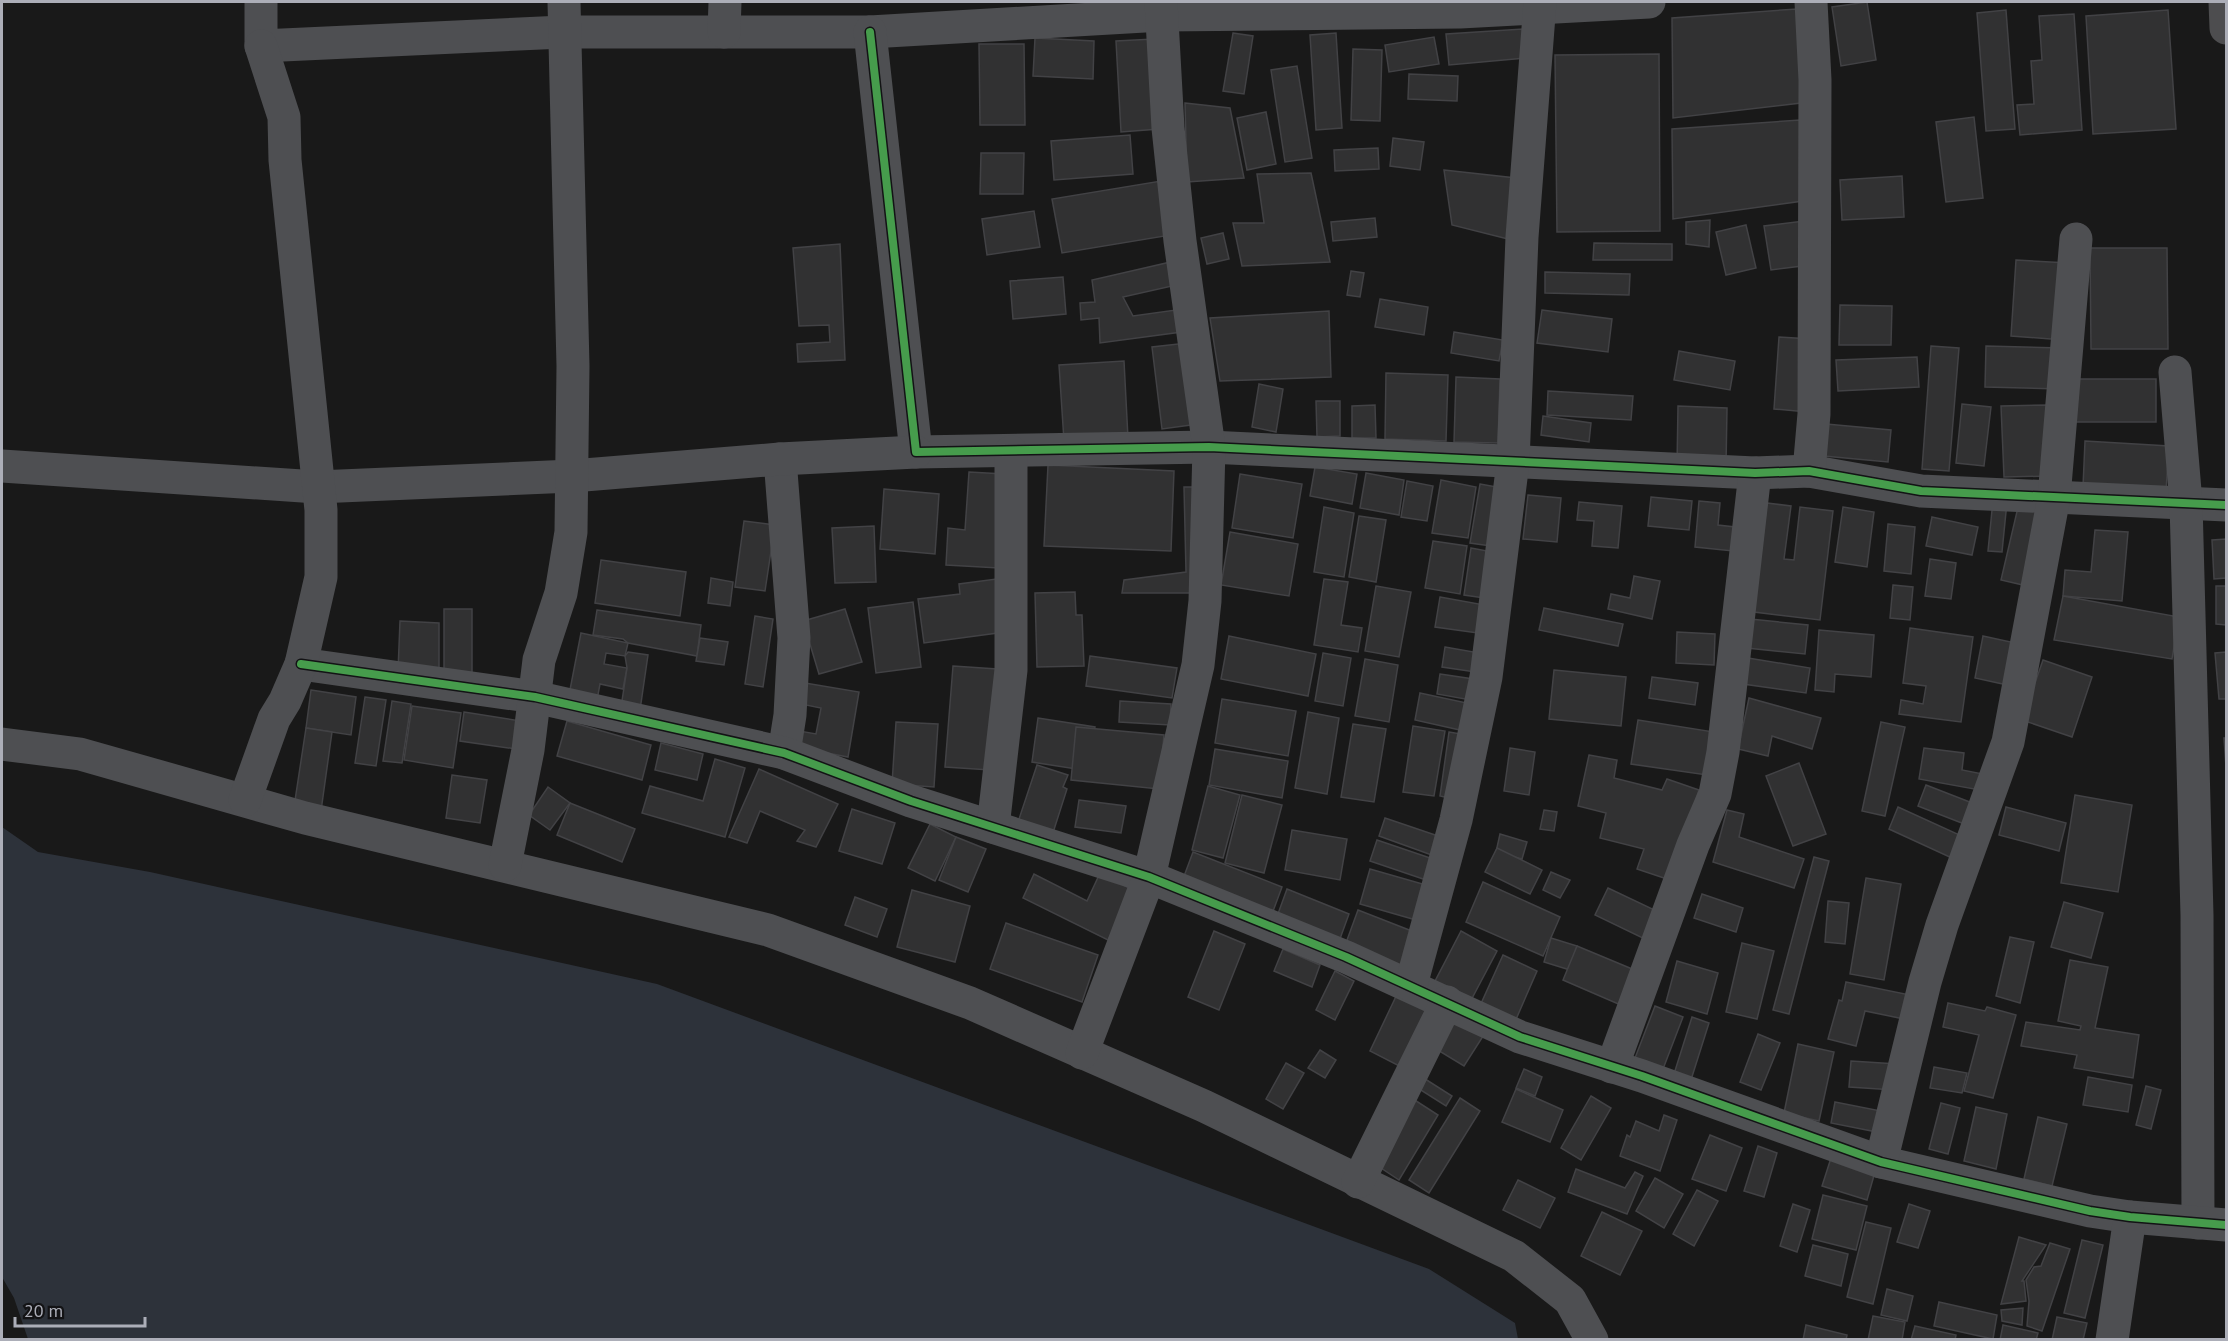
<svg xmlns="http://www.w3.org/2000/svg" width="2228" height="1341" font-family="'PT Sans',sans-serif">
<rect width="100%" height="100%" fill="#191919"/>
<path fill="#2d323a" d="M2,827l36,25 112,20 507,112 772,285 86,54 3,16h-1490l-14,-41 -12,-21z"/>
<g fill="#313132" stroke="#424245" stroke-width="1.5">
<path d="M1867,2l9,58 -35,6 -9,-59z"/>
<path d="M1797,9l4,94 -128,15 -1,-100z"/>
<path d="M2006,10l9,119 -29,2 -9,-118z"/>
<path d="M2168,10l8,119 -83,5 -7,-118z"/>
<path d="M2074,14l8,116 -62,5 -3,-30 17,-1 -3,-43 11,-1 -3,-44z"/>
<path d="M1523,29l3,29 -77,7 -3,-31z"/>
<path d="M1233,33l20,3 -9,58 -21,-3z"/>
<path d="M1336,33l6,95 -26,2 -6,-95z"/>
<path d="M1434,37l5,27 -50,8 -4,-27z"/>
<path d="M1035,38l59,3 -1,38 -60,-3z"/>
<path d="M1154,39l5,90 -38,3 -5,-91z"/>
<path d="M979,44h45l1,81h-45z"/>
<path d="M1353,49l29,1 -2,71 -29,-1z"/>
<path d="M1659,54l1,177 -103,1 -2,-177z"/>
<path d="M1297,66l15,92 -27,4 -14,-92z"/>
<path d="M1409,74l49,2 -1,25 -49,-2z"/>
<path d="M1185,103l45,5 14,70 -57,4z"/>
<path d="M1266,112l10,52 -29,6 -10,-52z"/>
<path d="M1974,117l9,81 -37,4 -10,-80z"/>
<path d="M1800,120l3,81 -130,18 -1,-90z"/>
<path d="M1130,135l3,39 -79,6 -3,-39z"/>
<path d="M1393,138l31,4 -4,28 -30,-4z"/>
<path d="M1378,148l1,21 -44,2 -1,-21z"/>
<path d="M981,153h43l-1,41h-43z"/>
<path d="M1444,170l72,8 -4,62 -60,-15z"/>
<path d="M1311,173l19,89 -88,4 -9,-43h31l-7,-49z"/>
<path d="M1902,176l2,41 -62,3 -2,-40z"/>
<path d="M1161,181l10,54 -109,18 -10,-54z"/>
<path d="M1034,211l6,36 -53,8 -5,-36z"/>
<path d="M1375,218l2,19 -44,4 -2,-19z"/>
<path d="M1710,220l-1,27 -23,-3v-22z"/>
<path d="M1804,221l6,44 -39,5 -7,-44z"/>
<path d="M1746,225l10,43 -30,7 -10,-43z"/>
<path d="M1223,233l6,26 -22,5 -6,-26z"/>
<path d="M1594,243l78,1v16h-79z"/>
<path d="M840,244l5,116 -47,2 -1,-18 33,-2 -1,-17 -30,1 -6,-78z"/>
<path d="M2090,248h77l1,101h-77z"/>
<path d="M2016,260l52,3 -5,77 -52,-4z"/>
<path d="M1175,261l6,23 -58,13 10,19 50,-7 6,22 -89,12 -1,-25 -18,2 -1,-17 15,-1 -3,-22z"/>
<path d="M1351,271l13,2 -4,24 -13,-2z"/>
<path d="M1545,272l85,2 -1,21 -84,-2z"/>
<path d="M1063,277l3,37 -53,5 -3,-38z"/>
<path d="M1380,299l48,8 -4,28 -49,-8z"/>
<path d="M1840,305l52,1 -1,39h-52z"/>
<path d="M1542,310l70,9 -4,33 -71,-9z"/>
<path d="M1329,311l2,66 -111,4 -10,-63z"/>
<path d="M1454,332l49,8 -4,21 -48,-8z"/>
<path d="M1779,337l32,2 -4,73 -33,-3z"/>
<path d="M1187,343l11,81 -36,5 -10,-82z"/>
<path d="M1931,346l28,2 -10,123 -27,-2z"/>
<path d="M1986,346l75,2 -1,41 -75,-2z"/>
<path d="M1679,351l56,10 -5,29 -56,-10z"/>
<path d="M1917,357l2,30 -81,4 -2,-31z"/>
<path d="M1124,361l4,77 -64,3 -5,-76z"/>
<path d="M1386,373l62,2 -2,66 -61,-2z"/>
<path d="M1456,377l44,2 -2,64 -44,-1z"/>
<path d="M2072,379h84v43h-85z"/>
<path d="M1259,384l24,5 -7,43 -24,-5z"/>
<path d="M1548,391l85,5 -2,24 -84,-5z"/>
<path d="M1316,401h24v35l-23,1z"/>
<path d="M1962,404l29,3 -7,59 -28,-3z"/>
<path d="M1375,405l1,33h-24v-32z"/>
<path d="M2047,405l2,71 -45,1 -3,-71z"/>
<path d="M1678,406l49,2 -1,58h-49z"/>
<path d="M1543,416l48,7 -2,19 -48,-7z"/>
<path d="M1826,424l65,6 -3,32 -64,-6z"/>
<path d="M2085,441l84,5 -3,45 -83,-4z"/>
<path d="M1048,465l126,6 -3,80 -127,-5z"/>
<path d="M1315,467l42,7 -5,30 -42,-8z"/>
<path d="M969,472l35,2 -5,94 -53,-3 2,-37 17,2z"/>
<path d="M1366,473l38,7 -5,35 -39,-7z"/>
<path d="M1240,474l62,10 -9,54 -61,-10z"/>
<path d="M1441,480l35,7 -8,51 -36,-5z"/>
<path d="M1407,481l26,5 -6,35 -26,-4z"/>
<path d="M1480,484l28,5 -10,58 -28,-4z"/>
<path d="M1184,487h18l-1,106h-79l2,-13 62,-8z"/>
<path d="M884,489l55,5 -4,60 -55,-5z"/>
<path d="M1528,495l33,3 -4,44 -34,-3z"/>
<path d="M1651,497l41,4 -3,29 -41,-4z"/>
<path d="M1993,500l14,2 -5,50 -14,-1z"/>
<path d="M1699,501l21,2 -2,22 17,2 -2,24 -38,-4z"/>
<path d="M1579,502l43,4 -4,42 -26,-2 2,-25 -17,-1z"/>
<path d="M1767,503l24,3 -7,53 10,1 6,-53 33,4 -13,109 -66,-8z"/>
<path d="M2019,503l22,5 -18,77 -22,-5z"/>
<path d="M1324,507l30,6 -10,64 -30,-5z"/>
<path d="M1843,507l31,5 -7,55 -32,-5z"/>
<path d="M1359,516l27,4 -10,62 -27,-5z"/>
<path d="M1932,517l46,10 -6,28 -46,-9z"/>
<path d="M744,521l31,4 -10,66 -30,-4z"/>
<path d="M1888,524l27,3 -4,47 -27,-3z"/>
<path d="M874,526l2,56 -41,1 -3,-55z"/>
<path d="M2095,530l33,2 -6,69 -59,-5 2,-26 26,2z"/>
<path d="M1230,532l68,12 -9,52 -68,-11z"/>
<path d="M2226,539v39l-12,1 -2,-39z"/>
<path d="M1433,541l34,5 -7,48 -35,-6z"/>
<path d="M1471,548l27,5 -7,46 -27,-4z"/>
<path d="M1930,559l26,4 -5,36 -26,-3z"/>
<path d="M601,560l85,12 -6,44 -85,-13z"/>
<path d="M1634,576l26,5 -8,38 -44,-10 3,-15 19,4z"/>
<path d="M711,578l22,4 -3,24 -22,-3z"/>
<path d="M1004,578l1,54 -81,11 -6,-44 42,-5 -1,-10z"/>
<path d="M1324,579l24,3 -7,43 21,3 -4,24 -44,-7z"/>
<path d="M1893,585l20,2 -3,33 -20,-2z"/>
<path d="M1376,586l35,6 -12,65 -34,-6z"/>
<path d="M2216,586h10v39l-10,-1z"/>
<path d="M1075,592l1,23h6l2,51 -47,1 -2,-74z"/>
<path d="M2063,596l116,21 -7,42 -118,-19z"/>
<path d="M1440,597l50,9 -5,28 -50,-7z"/>
<path d="M913,602l8,65 -45,6 -8,-65z"/>
<path d="M1544,608l79,16 -5,22 -79,-16z"/>
<path d="M444,609h28v73l-28,1z"/>
<path d="M845,609l17,53 -43,12 -16,-53z"/>
<path d="M597,610l104,15 -4,31 -69,-13 -5,-4 -30,-4z"/>
<path d="M755,616l18,3 -10,68 -18,-3z"/>
<path d="M1750,619l58,6 -3,29 -58,-6z"/>
<path d="M400,621l39,2v45l-41,3z"/>
<path d="M1910,628l63,9 -12,85 -62,-8 2,-14 22,4 3,-18 -23,-3z"/>
<path d="M1819,630l55,5 -3,42 -36,-3 -1,18 -19,-2z"/>
<path d="M1677,632l38,2 -1,31 -38,-2z"/>
<path d="M581,633l47,10 -3,13 -19,-3 -2,11 23,4 -4,21 -23,-5 -3,16 -28,-5z"/>
<path d="M1229,636l87,18 -8,42 -87,-17z"/>
<path d="M1983,636l37,8 -8,42 -37,-8z"/>
<path d="M700,638l28,4 -4,23 -28,-4z"/>
<path d="M1445,647l40,7 -3,19 -40,-6z"/>
<path d="M628,652l20,3 -9,62 -19,-3 7,-46 -2,-12z"/>
<path d="M2226,652v47h-7l-4,-46z"/>
<path d="M1323,653l28,5 -8,48 -28,-5z"/>
<path d="M1090,656l87,12 -5,30 -86,-12z"/>
<path d="M1748,658l62,10 -4,25 -63,-9z"/>
<path d="M1365,659l33,6 -9,57 -34,-6z"/>
<path d="M2043,660l49,17 -20,60 -50,-17z"/>
<path d="M953,666l44,3 -7,101 -45,-3z"/>
<path d="M1554,670l72,7 -5,49 -72,-7z"/>
<path d="M1440,674l40,6 -4,21 -39,-7z"/>
<path d="M1652,677l46,6 -3,22 -46,-7z"/>
<path d="M805,683l54,9 -11,65 -57,-11 3,-16 22,4 5,-26 -20,-4z"/>
<path d="M311,690l45,7 -5,38 -45,-7z"/>
<path d="M1420,693l56,12 -7,27 -54,-12z"/>
<path d="M365,697l21,3 -10,66 -21,-3z"/>
<path d="M1749,698l72,20 -9,31 -40,-13 -4,20 -30,-7z"/>
<path d="M1222,699l74,12 -8,45 -73,-13z"/>
<path d="M392,701l19,3 -9,59 -19,-2z"/>
<path d="M1120,701l51,3 -1,21 -51,-3z"/>
<path d="M412,706l49,7 -8,55 -49,-8z"/>
<path d="M464,712l63,10 -4,28 -63,-9z"/>
<path d="M1308,712l31,6 -12,76 -32,-6z"/>
<path d="M1038,718l57,9 -6,44 -57,-9z"/>
<path d="M1638,720l76,12 -7,43 -76,-11z"/>
<path d="M567,721l84,24 -9,35 -85,-24z"/>
<path d="M896,722l42,2 -4,63 -42,-3z"/>
<path d="M1881,722l24,5 -20,89 -23,-5z"/>
<path d="M1353,724l33,5 -12,73 -33,-5z"/>
<path d="M1413,726l32,5 -11,65 -31,-4z"/>
<path d="M1076,727l88,8 -5,54 -88,-9z"/>
<path d="M306,728l26,4 -11,79 -27,-4z"/>
<path d="M1449,732l18,3 -10,65 -17,-4z"/>
<path d="M2224,738h2v29z"/>
<path d="M661,743l42,11 -6,26 -42,-10z"/>
<path d="M1510,748l25,4 -6,43 -25,-4z"/>
<path d="M1924,748l40,5 -2,17 26,5 -3,16 -66,-12z"/>
<path d="M1215,749l73,12 -6,37 -73,-13z"/>
<path d="M1589,755l28,5 -3,18 48,12 5,-11 32,11 -29,90 -33,-11 7,-20 -44,-11 6,-25 -28,-7z"/>
<path d="M715,759l30,9 -20,69 -83,-24 8,-27 53,15z"/>
<path d="M1799,763l27,71 -33,12 -27,-70z"/>
<path d="M1037,765l31,10 -5,12 4,2 -16,50 -35,-11z"/>
<path d="M759,769l79,35 -22,43 -19,-6 8,-11 -45,-19 -13,32 -18,-6z"/>
<path d="M452,775l35,5 -7,43 -34,-5z"/>
<path d="M1926,785l54,21 -8,21 -54,-21z"/>
<path d="M1208,786l32,9 -17,63 -31,-8z"/>
<path d="M548,787l22,16 -20,27 -21,-15z"/>
<path d="M1242,795l40,10 -18,68 -39,-10z"/>
<path d="M2075,795l57,10 -14,87 -57,-9z"/>
<path d="M1079,800l47,6 -5,27 -46,-6z"/>
<path d="M570,803l65,26 -13,33 -65,-27z"/>
<path d="M1898,807l66,30 -10,22 -65,-30z"/>
<path d="M2006,807l60,16 -7,28 -60,-16z"/>
<path d="M852,809l43,14 -13,41 -43,-13z"/>
<path d="M1544,810l13,2 -3,19 -14,-2z"/>
<path d="M1727,810l17,4 -5,23 65,22 -10,29 -81,-26z"/>
<path d="M1385,818l62,21 -7,19 -61,-22z"/>
<path d="M930,824l26,13 -21,44 -27,-13z"/>
<path d="M1292,830l55,9 -7,41 -55,-10z"/>
<path d="M1500,834l27,8 -5,17 -26,-7z"/>
<path d="M956,837l30,12 -18,43 -29,-12z"/>
<path d="M1377,840l62,21 -7,21 -62,-21z"/>
<path d="M1497,848l45,22 -12,24 -45,-22z"/>
<path d="M1193,852l89,35 -13,35 -89,-35z"/>
<path d="M1814,857l15,4 -40,153 -16,-4z"/>
<path d="M1370,869l63,18 -10,35 -63,-18z"/>
<path d="M1551,872l19,8 -10,18 -17,-8z"/>
<path d="M1100,873l33,17 -25,50 -85,-42 11,-24 53,27z"/>
<path d="M1866,878l35,6 -17,96 -34,-6z"/>
<path d="M1483,882l77,35 -17,39 -77,-34z"/>
<path d="M1608,888l55,26 -12,28 -56,-27z"/>
<path d="M1287,889l62,25 -12,33 -62,-25z"/>
<path d="M912,890l58,16 -15,56 -58,-15z"/>
<path d="M1702,894l41,14 -7,24 -42,-14z"/>
<path d="M855,897l32,12 -10,28 -32,-12z"/>
<path d="M1828,901l21,2 -4,41 -20,-2z"/>
<path d="M2064,902l39,11 -12,45 -40,-11z"/>
<path d="M1358,910l64,25 -16,41 -63,-25z"/>
<path d="M1006,923l92,32 -16,47 -92,-33z"/>
<path d="M1214,931l31,13 -26,66 -31,-13z"/>
<path d="M1461,931l36,20 -28,53 -36,-19z"/>
<path d="M2010,937l24,5 -14,61 -24,-7z"/>
<path d="M1551,938l26,8 -7,24 -26,-8z"/>
<path d="M1742,943l32,8 -17,68 -31,-7z"/>
<path d="M1577,946l60,25 -14,35 -60,-26z"/>
<path d="M1283,949l37,16 -8,22 -38,-16z"/>
<path d="M1503,955l34,16 -23,53 -35,-16z"/>
<path d="M2070,960l38,7 -13,61 44,7 -6,43 -59,-10 3,-13 -56,-9 5,-24 54,8 1,-4 -23,-5z"/>
<path d="M1677,961l41,12 -11,41 -41,-12z"/>
<path d="M1335,971l19,10 -19,39 -19,-10z"/>
<path d="M1846,982l69,14 -6,24 -44,-9 -9,35 -28,-7 11,-39 3,1z"/>
<path d="M1400,988l40,19 -31,64 -39,-20z"/>
<path d="M1948,1003l37,8 2,-4 29,8 -23,83 -29,-7 15,-56 -36,-8z"/>
<path d="M1655,1006l28,11 -20,52 -28,-11z"/>
<path d="M1454,1009l33,21 -23,36 -33,-20z"/>
<path d="M1692,1017l17,6 -19,60 -17,-6z"/>
<path d="M1758,1034l22,9 -19,47 -21,-8z"/>
<path d="M1798,1044l36,8 -15,69 -35,-8z"/>
<path d="M1320,1050l16,10 -11,18 -17,-10z"/>
<path d="M1851,1061l46,3 -3,26 -45,-3z"/>
<path d="M1286,1063l18,10 -21,36 -17,-10z"/>
<path d="M1934,1067l33,6 -5,20 -32,-5z"/>
<path d="M1524,1069l18,8 -7,19 -19,-8z"/>
<path d="M1422,1077l30,19 -6,10 -30,-19z"/>
<path d="M2088,1077l44,8 -4,27 -45,-7z"/>
<path d="M2146,1086l15,4 -10,39 -15,-4z"/>
<path d="M1516,1089l47,21 -13,32 -48,-20z"/>
<path d="M1591,1096l20,12 -30,52 -20,-12z"/>
<path d="M1410,1097l28,18 -39,65 -27,-18z"/>
<path d="M1460,1098l20,13 -51,82 -20,-13z"/>
<path d="M1835,1102l51,10 -4,21 -51,-10z"/>
<path d="M1941,1103l19,5 -12,46 -19,-5z"/>
<path d="M1976,1107l31,7 -11,55 -32,-8z"/>
<path d="M1664,1115l13,5 -17,51 -40,-15 7,-21 3,2 6,-16 23,10z"/>
<path d="M2038,1117l29,7 -15,62 -28,-7z"/>
<path d="M1710,1135l32,13 -16,43 -34,-12z"/>
<path d="M1758,1146l19,7 -13,44 -20,-6z"/>
<path d="M1831,1158l44,14 -8,28 -45,-14z"/>
<path d="M1576,1169l49,19 10,-16 8,4 -16,38 -59,-22z"/>
<path d="M1655,1178l28,16 -19,34 -28,-17z"/>
<path d="M1518,1180l37,18 -15,30 -37,-18z"/>
<path d="M1697,1190l21,11 -24,45 -21,-12z"/>
<path d="M1823,1195l44,11 -11,44 -44,-11z"/>
<path d="M1793,1204l17,6 -13,42 -17,-6z"/>
<path d="M1909,1204l21,7 -12,37 -21,-6z"/>
<path d="M1602,1212l40,19 -22,44 -39,-19z"/>
<path d="M1866,1222l25,6 -18,76 -26,-7z"/>
<path d="M2019,1237l27,8 -24,36h2l2,20 -25,3z"/>
<path d="M2082,1240l21,5 -18,73 -21,-5z"/>
<path d="M2050,1243l20,6 -28,82 -15,-5 2,-25 -3,-21 8,-13 7,-1z"/>
<path d="M1813,1245l35,9 -7,32 -36,-10z"/>
<path d="M1887,1289l26,7 -6,25 -26,-6z"/>
<path d="M1939,1302l58,13 -4,24 -59,-13z"/>
<path d="M2023,1308l-1,17 -20,-4 -1,-11z"/>
<path d="M1873,1316l32,6 -3,18h-34z"/>
<path d="M2057,1317l30,6 -4,17h-31z"/>
<path d="M1806,1325l41,10 -1,5h-43z"/>
<path d="M2003,1325l35,8 -2,7h-36z"/>
<path d="M1915,1326l41,9 -1,5h-44z"/>
</g>
<g fill="none" stroke-linecap="round" stroke-linejoin="round">
<g stroke="#4e4f52" stroke-width="33">
<path d="M261,2v44l302,-14h307l292,-17 298,-3 189,-10"/>
<path d="M724,32l1,-30"/>
<path d="M870,32l46,420 293,-5 546,26 54,-2 112,20 305,14"/>
<path d="M2175,372l11,131 11,412 1,308"/>
<path d="M780,459l14,179 -4,77 -6,38"/>
<path d="M2,466l315,21 255,-11 208,-17 136,-7"/>
<path d="M1809,471l5,-57 1,-334 -4,-78"/>
<path d="M301,664l234,33 249,56 127,48 238,76 197,80 174,80 122,39 239,86 209,49 40,6 96,8"/>
<path d="M2,744l78,10 225,64 463,112 202,73 234,103 310,150 56,44 22,40"/>
<path d="M245,800l29,-81 11,-18 16,-37 20,-87v-67l-36,-350 -1,-43 -23,-71"/>
<path d="M993,827l18,-157v-218"/>
<path d="M505,865l23,-115 11,-90 22,-67 10,-61 2,-166 -9,-364"/>
<path d="M1411,985l45,-165 30,-143 27,-215 9,-225 18,-235"/>
<path d="M1082,1053l67,-176 49,-212 7,-64 4,-154 -29,-206 -12,-113 -7,-126"/>
<path d="M1612,1067l81,-222 22,-51 8,-42 32,-279"/>
<path d="M1881,1162l44,-180 17,-57 66,-183 46,-245 22,-258"/>
<path d="M1358,1182l89,-180"/>
<path d="M2112,1340l18,-123"/>
</g>
<path stroke="#4d4d4f" stroke-width="33" d="M2225,2l1,26"/>
<g stroke="#131315" stroke-width="11">
<g id="cycleway">
<path d="M870,32l46,420 293,-5 546,26 54,-2 112,20 305,14"/>
<path d="M301,664l234,33 249,56 127,48 238,76 197,80 174,80 122,39 239,86 209,49 40,6 96,8"/>
</g>
</g>
<use href="#cycleway" stroke="#469c4c" stroke-width="8"/>
</g>
<rect width="2228" height="1341" fill="none" stroke="#acaeb8" stroke-width="6"/>
<path d="M15 1317v9h130v-9" fill="none" stroke="#acaeb8" stroke-width="3"/>
<text x="24" y="1317" font-size="18" fill="#acaeb8" stroke="#131315" stroke-width="4.5" paint-order="stroke">20 m</text>
</svg>
